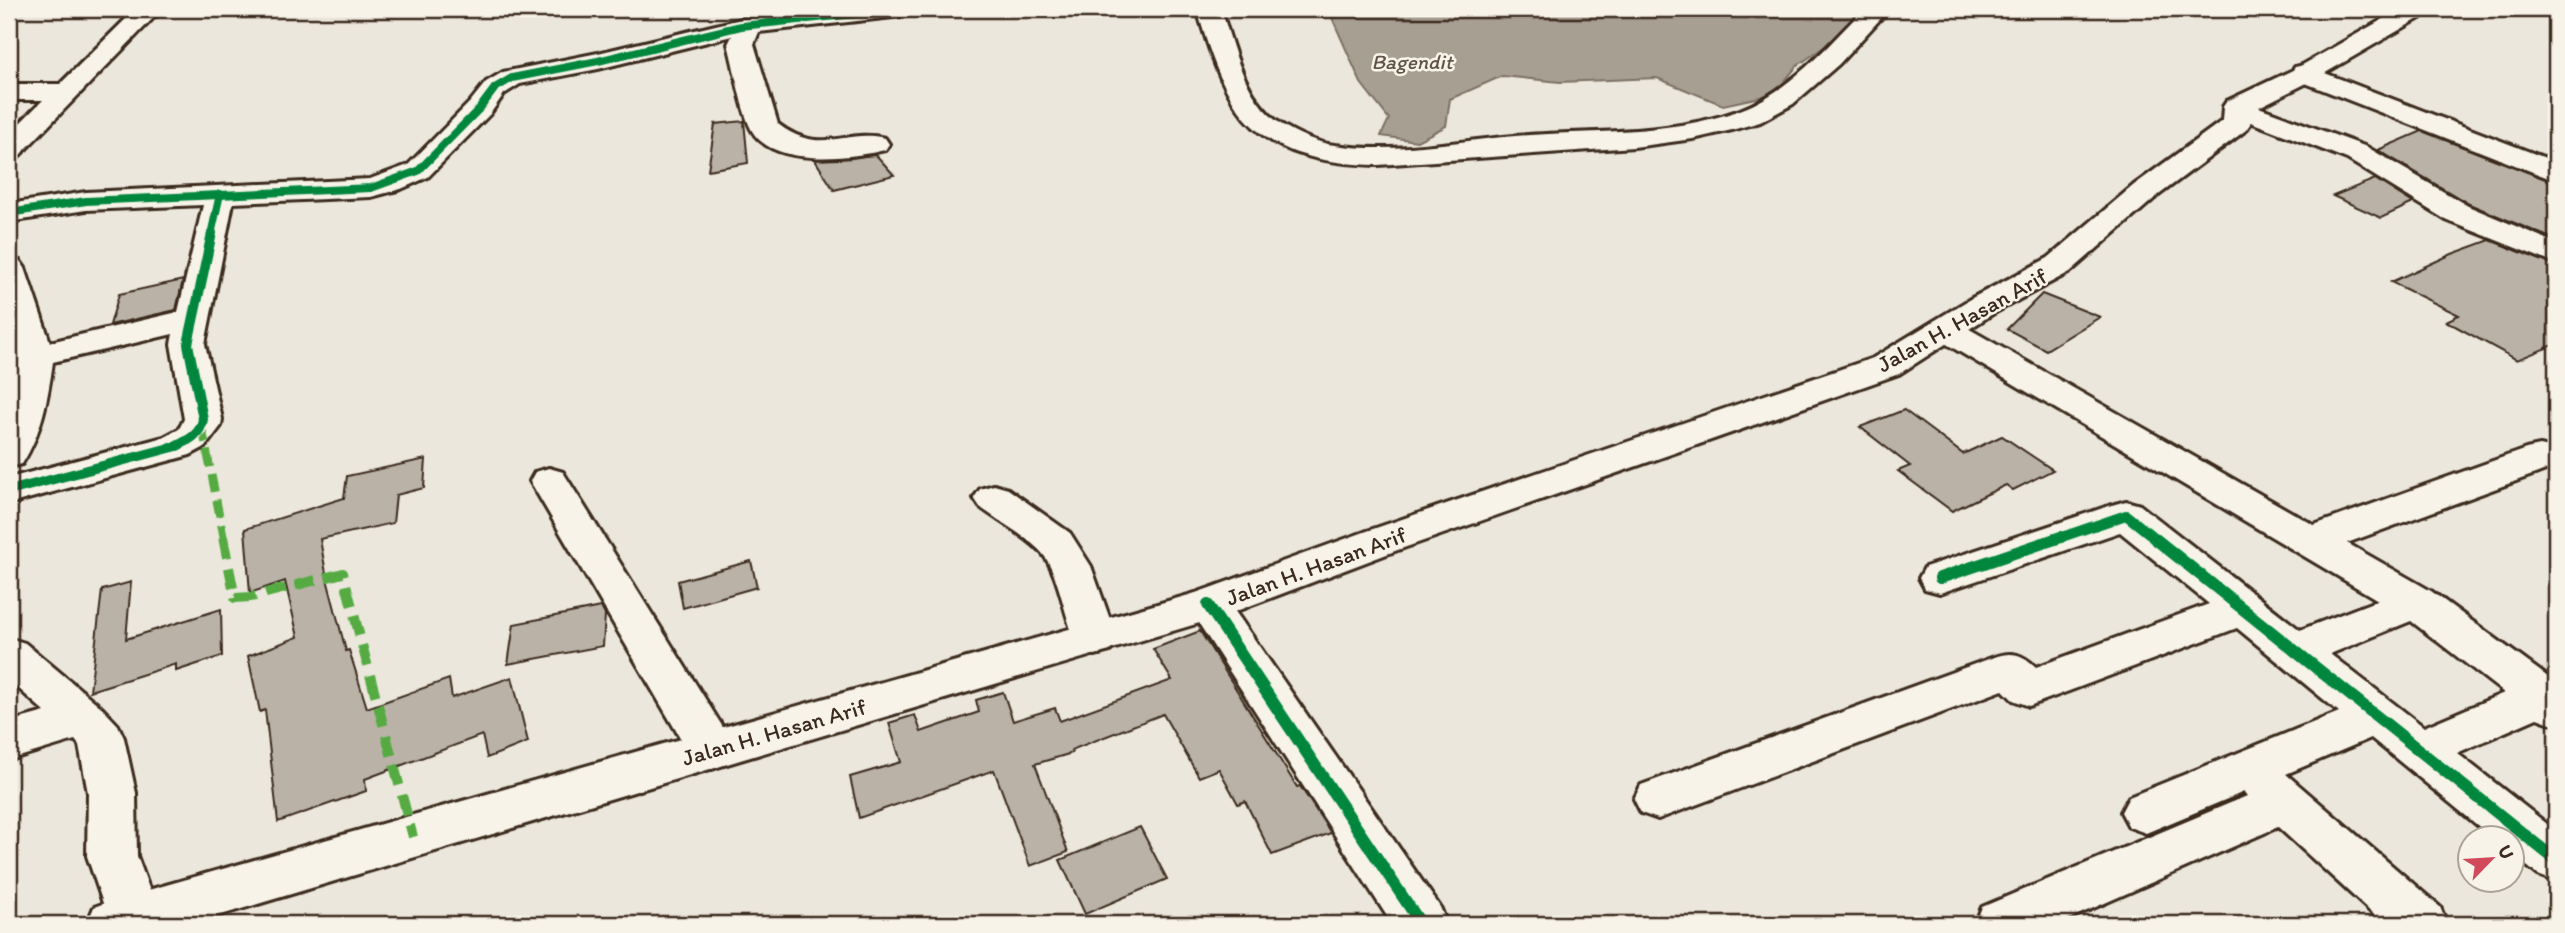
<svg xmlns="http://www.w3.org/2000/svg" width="2565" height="933" font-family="Itim,sans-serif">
<rect width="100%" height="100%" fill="#ece7dc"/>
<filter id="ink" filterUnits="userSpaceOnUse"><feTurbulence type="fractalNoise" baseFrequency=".0143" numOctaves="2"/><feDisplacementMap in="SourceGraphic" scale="14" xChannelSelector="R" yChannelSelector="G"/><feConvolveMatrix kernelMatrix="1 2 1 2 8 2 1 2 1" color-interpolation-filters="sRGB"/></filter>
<g filter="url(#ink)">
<path fill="#a89f93" stroke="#7c7064" stroke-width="2" d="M1331,9h524l-7,21 -51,36 -23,28 -51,11 -66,-27 -97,4 -58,-6 -52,23 -4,27 -29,15 -36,-5 8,-17 -28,-36 -32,-72z"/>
<g fill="#bab2a7" stroke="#3b2a1e" stroke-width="2">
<path d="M744,121l4,42 -40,7 7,-46z"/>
<path d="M2422,131l134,52v57l-87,-36 -91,-54z"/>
<path d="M876,155l18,20 -60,15 -19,-30z"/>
<path d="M2375,179l38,24 -32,15 -48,-22z"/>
<path d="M2490,240l66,26v78l-39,16 -71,-39 13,-6 -68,-33 61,-28z"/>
<path d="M183,280l-7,30 -66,15 9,-31z"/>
<path d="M2042,294l58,23 -54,33 -39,-21z"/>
<path d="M1904,410l59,44 39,-18 51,34 -40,20 -7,-5 -54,26 -54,-40 12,-5 -50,-39z"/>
<path d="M426,459l-2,29 -28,7 -3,28 -73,16 7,40 19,72 3,-1 18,58 82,-29 3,19 60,-21 16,65 -41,16 -5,-23 -117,44 1,12 -88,31 -13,-112 -5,2 -12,-56 50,-19 -13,-56 -35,12 -5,-64 99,-31 3,-22z"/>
<path d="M751,561l6,26 -74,21 -5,-27z"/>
<path d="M131,582l-5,57 95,-30 1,47 -46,15v-7l-86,27 12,-101z"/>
<path d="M601,607l4,8 -2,31 -95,18 6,-40z"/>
<path d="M1200,631l97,156 3,-1 31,47 -59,22 -27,-54 -7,3 -19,-35 -20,8 -36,-63 -92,36 1,3 -37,11 33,88 -38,14 -36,-96 -135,48 -9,-41 51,-15 -12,-39 26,-8 6,17 58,-20 -3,-12 27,-8 10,29 42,-13 5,13 112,-41 -19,-31z"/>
<path d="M1140,827l27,52 -82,35 -25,-54z"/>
</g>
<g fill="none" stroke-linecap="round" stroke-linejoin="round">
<g stroke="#3b2a1e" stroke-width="6">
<g id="minor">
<path d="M136,9h26l-143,147 -10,3v-25l34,-34h-34v-16h51z"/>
<path d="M835,9h79l-3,5 -9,2 -143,16 -5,12 24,80c43,33 66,4 107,14l4,6 -4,6c-33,8 -114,18 -134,-21 -11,-23 -16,-60 -23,-85l4,-8 -134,33 -78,15 -16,10 -14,20 -62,63 -27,12 -30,8 -138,6 -28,141 17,75 -1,7 -16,21 -15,8 -181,49v-26l155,-41 15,-8 5,-10 -13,-75 2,-10 -120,28c-5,35 -11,71 -31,102l-13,3v-57l10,-55 -10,-35v-62l11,3 5,7 25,74 128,-30 25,-107 -117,5 -77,12v-18l77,-12 284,-13 38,-14 62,-63 16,-20 17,-10 95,-19 143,-34z"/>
<path d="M1197,9h24c13,39 23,90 60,115 16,10 36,19 54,21 59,9 120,-4 180,-9 74,-6 154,0 225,-26 48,-18 84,-60 119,-96v-5h24v7l-44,48 -46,40 -33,18 -28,8 -39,9 -59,8 -256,18c-122,-3 -150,-47 -181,-156z"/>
<path d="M2304,65l252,97v19l-261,-102 -4,-6 4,-6z"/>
<path d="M2237,99l130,48 101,59 88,37v21l-110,-44 -99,-61 -120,-46 -4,-6 4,-6z"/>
<path d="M1945,319l12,3 357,203 212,-76 14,-3 14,3 2,4 -2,14 -207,76 84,48 125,92v42l-19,-7 -80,35 99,78v51l-18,-7 -26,-21v-16h-19l-122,-100 -85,36 154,133 7,17h-63l-106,-97 -221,97h-82l7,-17 265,-111 -3,-4 -98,41 -17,-6 -8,-15 8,-15 210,-85 -102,-84 -208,78 -16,-6 -10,-10 -345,129 -17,-6 -7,-14 7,-14 353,-128c19,-6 28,-3 42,10l173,-63 -89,-72 -180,61 -15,-4 -6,-11 6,-11 187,-62 14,-4 14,4 160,125 78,-30 -445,-264 -5,-7 5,-7zM2411,621l93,72 -80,34 -94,-73z"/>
<path d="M549,468l14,4 166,265 7,13 -7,13 -17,6 -17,-6 -165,-282 5,-9z"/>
<path d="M994,485l14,4 62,44 21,33 26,73 -7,12 -15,4 -15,-4c-15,-27 -20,-77 -38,-98 -14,-16 -44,-32 -62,-46l-6,-9 6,-9z"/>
<path d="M1208,589l15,5 217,313 7,17h-55l-205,-319 6,-11z"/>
<path d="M9,638l16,5 75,63 18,19 6,13 12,55 1,63 23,62 -3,6h-46l-3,-6 -21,-62 1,-63 -9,-48 -4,-5 -66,20v-38l36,-10 -36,-32z"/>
</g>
</g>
<g stroke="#3b2a1e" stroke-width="6">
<path id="major" d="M2401,9h29l-3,5 -112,65 -64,32 -1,13 -4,6 -90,67 -86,75 -76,41 -95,61 -504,177 -172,65 -1032,308h-104l7,-17 19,-7 1083,-307 171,-62 506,-173 97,-59 78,-41 86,-73 88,-64 1,-14 4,-6 70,-33z"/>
</g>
<use href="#minor" fill="#f7f3e8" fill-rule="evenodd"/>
<use href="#major" fill="#f7f3e8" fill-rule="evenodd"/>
<path stroke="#55ab43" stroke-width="8" stroke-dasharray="17 8" stroke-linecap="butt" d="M202,426l22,113"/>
<path stroke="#55ab43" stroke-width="10" stroke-dasharray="21 10" stroke-linecap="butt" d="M223,537l12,61 16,-1 92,-24 70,264"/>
<g stroke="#f7f3e8" stroke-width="11">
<g id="cycleway-far2">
<path d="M9,213l77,-12 285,-13 47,-17 62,-63 15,-20 17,-10 86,-17 143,-35 161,-17"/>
<path d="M211,235l9,-41"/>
</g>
</g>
<g stroke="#f7f3e8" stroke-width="14">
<g id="cycleway-far1">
<path d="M9,491l168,-45c12,-6 24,-12 26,-27l-15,-75 24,-111"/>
<path d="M2056,539l70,-24 30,24"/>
</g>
</g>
<g stroke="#f7f3e8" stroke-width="17">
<g id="cycleway">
<path d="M2153,537l403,323"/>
<path d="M1940,578l121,-41"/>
<path d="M1208,605l213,319"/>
</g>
</g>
<use href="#cycleway-far2" stroke="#00873e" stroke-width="8"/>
<use href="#cycleway-far1" stroke="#00873e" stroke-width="10"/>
<use href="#cycleway" stroke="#00873e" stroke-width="12"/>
</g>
</g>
<g text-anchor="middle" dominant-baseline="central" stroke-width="5" stroke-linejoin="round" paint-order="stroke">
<g font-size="21" font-style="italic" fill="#615347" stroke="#f7f3e8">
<text x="1412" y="61">Bagendit</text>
</g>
<g font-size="23" fill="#3b2a1e" stroke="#f7f3e8">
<text transform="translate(1962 320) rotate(-29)">Jalan H. Hasan Arif</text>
<text transform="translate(1316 566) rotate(-20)">Jalan H. Hasan Arif</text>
<text transform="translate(774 732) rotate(-16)">Jalan H. Hasan Arif</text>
</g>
</g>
<rect width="2565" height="933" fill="none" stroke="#f7f3e8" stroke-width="35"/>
<rect x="18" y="18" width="2530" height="898" fill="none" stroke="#3b2a1e" stroke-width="2.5" filter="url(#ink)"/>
<g transform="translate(2491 859) rotate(65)"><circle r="33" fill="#f7f3e8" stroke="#aca397" stroke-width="2"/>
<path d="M0-5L12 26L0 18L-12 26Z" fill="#d1495b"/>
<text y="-10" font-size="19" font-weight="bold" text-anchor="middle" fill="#3b2a1e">U</text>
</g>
</svg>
